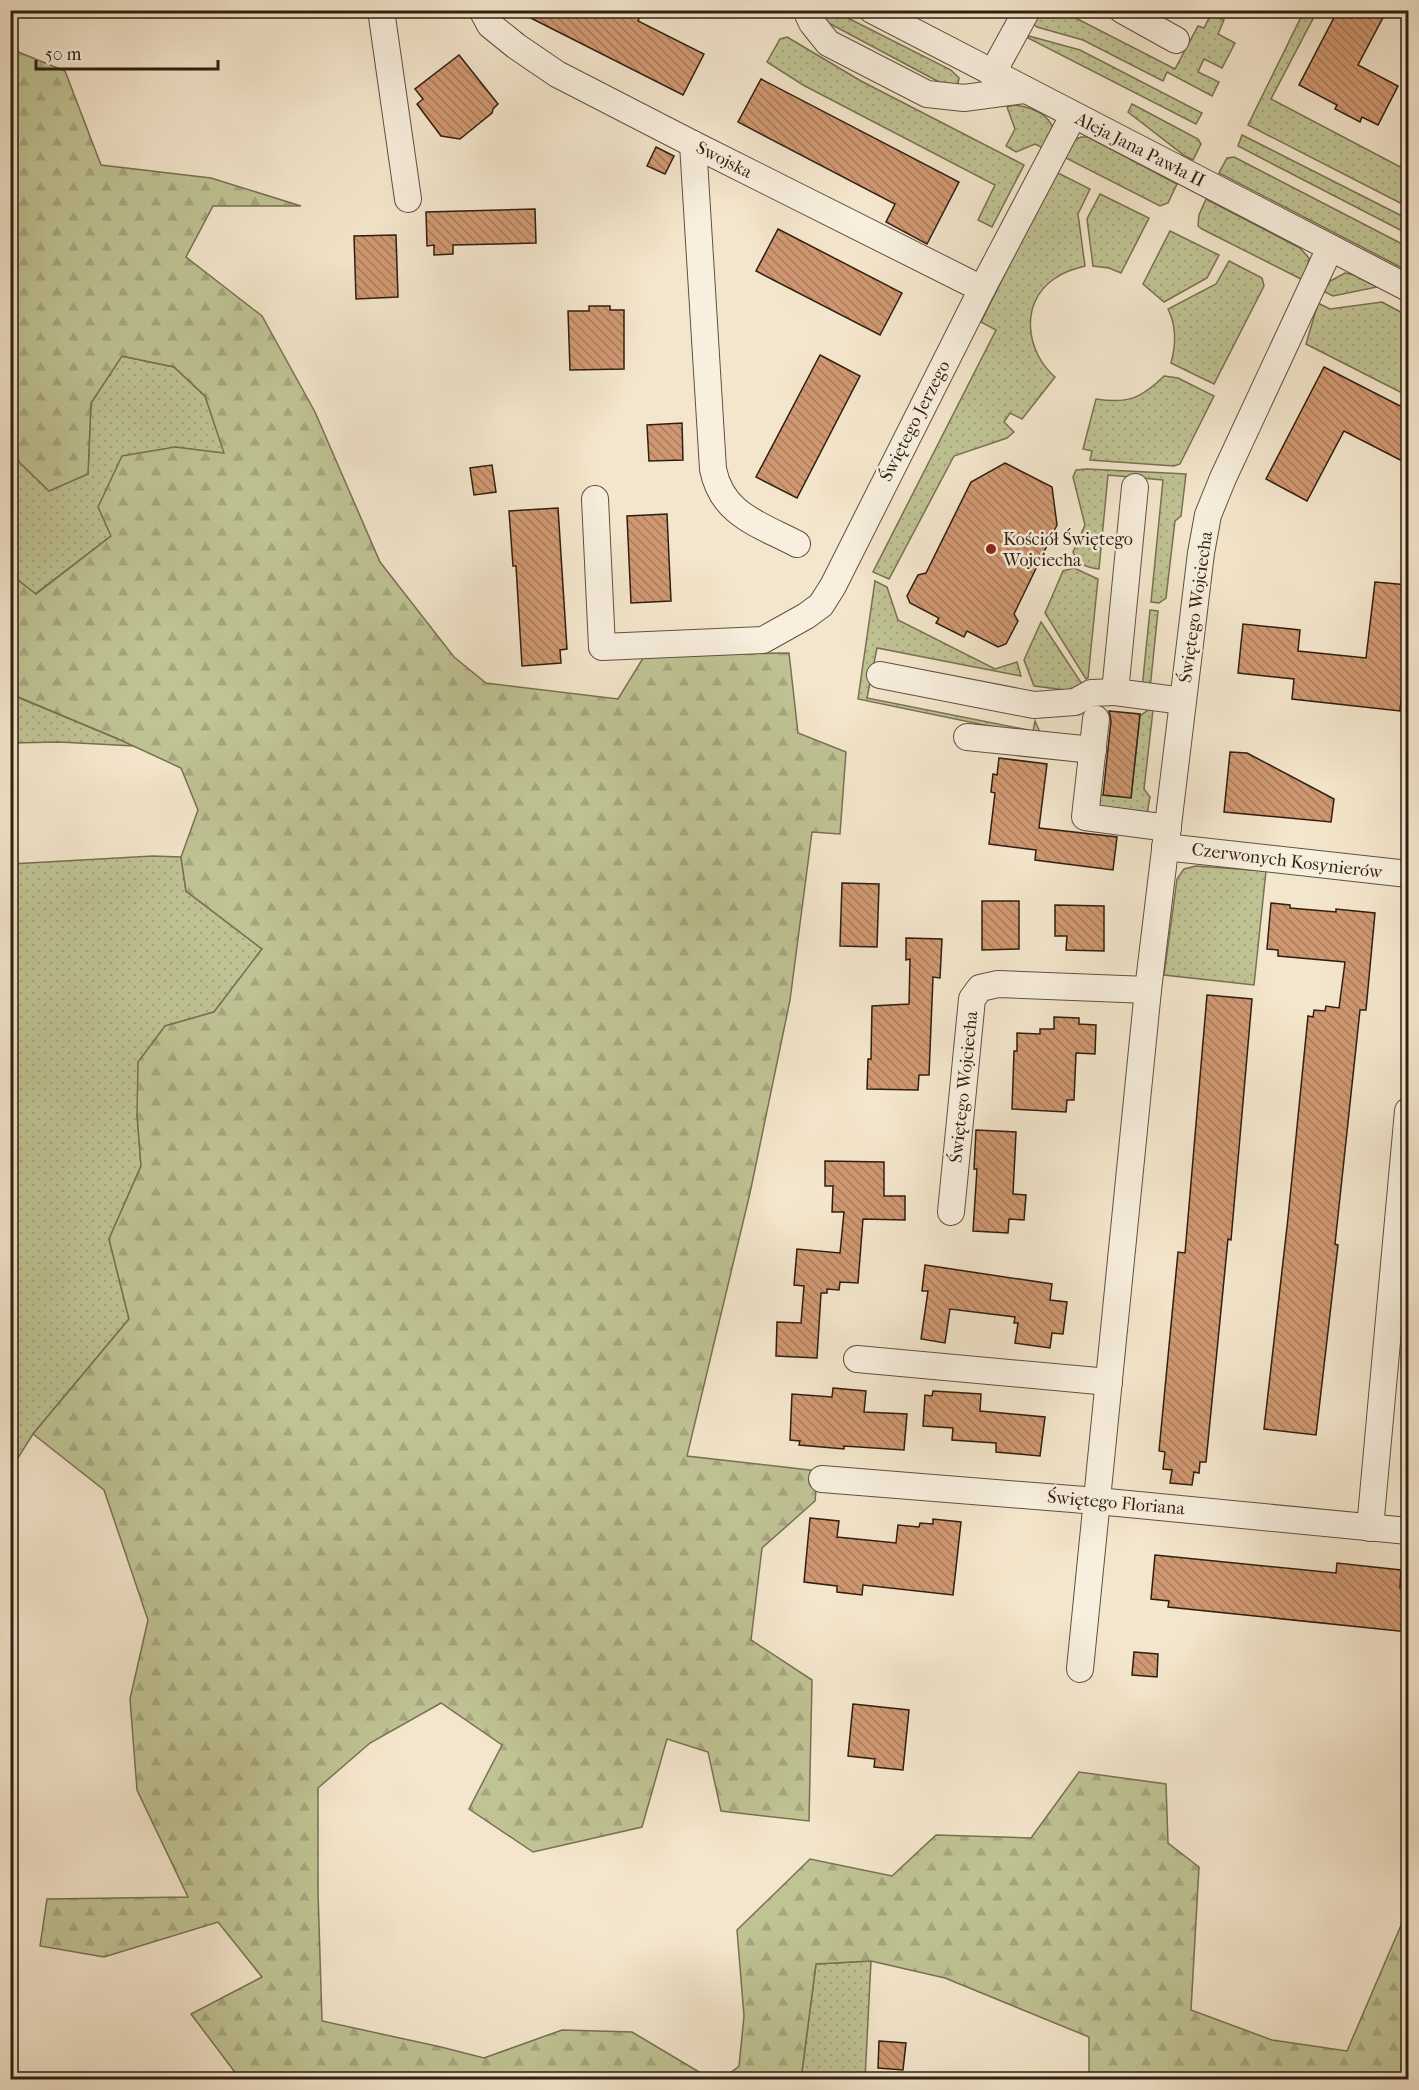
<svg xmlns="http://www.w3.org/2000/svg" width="1419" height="2090" font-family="'IM FELL French Canon',serif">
<defs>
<pattern id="grass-dots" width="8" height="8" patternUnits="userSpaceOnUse" patternTransform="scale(1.5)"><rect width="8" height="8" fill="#c0c394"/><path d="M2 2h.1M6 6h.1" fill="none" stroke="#a5a77f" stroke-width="1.8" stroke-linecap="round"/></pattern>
<pattern id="forest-firs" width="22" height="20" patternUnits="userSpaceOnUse" patternTransform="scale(1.5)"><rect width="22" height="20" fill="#c0c394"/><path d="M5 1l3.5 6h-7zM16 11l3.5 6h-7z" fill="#a5a77f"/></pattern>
<pattern id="building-back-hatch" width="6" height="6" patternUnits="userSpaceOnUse" patternTransform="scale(1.5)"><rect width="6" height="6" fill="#d09872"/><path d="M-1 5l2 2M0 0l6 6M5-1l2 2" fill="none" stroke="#a97b5c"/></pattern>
</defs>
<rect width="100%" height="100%" fill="#f4e6cc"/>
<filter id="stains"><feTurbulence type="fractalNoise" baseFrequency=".00333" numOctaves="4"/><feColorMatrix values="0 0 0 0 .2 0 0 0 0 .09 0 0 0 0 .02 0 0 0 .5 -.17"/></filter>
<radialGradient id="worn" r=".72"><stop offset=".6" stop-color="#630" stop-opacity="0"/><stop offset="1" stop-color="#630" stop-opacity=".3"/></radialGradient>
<g fill="url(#grass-dots)" stroke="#787152" stroke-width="1.5">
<path d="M819,11h15l117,59 8,8 -1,6 -5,2 -12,-3 -120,-64z"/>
<path d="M1041,11h21l113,58 23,-43 6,2 7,-14 13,6 -6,14 17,9 -13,25 -18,-9 -6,13 21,10 -7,14 -45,-24 -4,9 -80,-41 -46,-13 -4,-3z"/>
<path d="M1304,11h13l-46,88 137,72v36l-160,-82z"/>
<path d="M1029,36l51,14 122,63 -6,11 -168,-86z"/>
<path d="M787,37l74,44 163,84 -32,62 -14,-7 17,-35 -192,-100 -36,-23 13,-23z"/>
<path d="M1132,104l66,35 3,5 -8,16 -8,-4 -57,-44z"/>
<path d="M1014,105c16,2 33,7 39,23l-8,21 -10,-5 -19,8 -10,-6 9,-17 -8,-22z"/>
<path d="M1242,135l166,84v15l-170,-88z"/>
<path d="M1081,137h7l89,47 -9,19 -8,3 -96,-49 8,-16z"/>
<path d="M1234,157l174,90v24l-189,-98 8,-15z"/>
<path d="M1056,172l34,17 -12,25 7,52c-11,3 -22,6 -31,13 -35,24 -28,73 1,98l-33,42 -12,-6 -6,9 10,10 -7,6 -53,18 -65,123 -16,-7 123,-242 -15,-8z"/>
<path d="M1100,194l49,24 -28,55 -12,-5 -16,-2 -6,-47z"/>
<path d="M1206,199l94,49 9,10 -4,23 -103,-52 -4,-3 1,-11z"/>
<path d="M1170,231l49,24 -12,23 -43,24 -21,-18z"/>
<path d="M1229,261l33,17 2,8 -50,98 -43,-21c5,-18 6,-36 -3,-54l48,-25z"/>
<path d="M1345,273l9,2 23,12 -44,9 -10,-5 7,-10z"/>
<path d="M1382,302l26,14v80l-102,-52 12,-41 12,6z"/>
<path d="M121,356l53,11 31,29 20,58 -50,-7 -64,89 -76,58 -24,-20 -1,-140 9,28 69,12 3,-71z"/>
<path d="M1164,376l14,2 36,18 -34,68 -6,2 -84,-6 2,-9 -9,-2 13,-50c32,5 46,-1 68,-23z"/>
<path d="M1087,469l99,5 -5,42 -6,5 -9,77 -7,5 -8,-1 12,-122 -55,-5 -9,94c-12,-1 -22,-6 -26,-17l12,-27 -12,-48 3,-7z"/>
<path d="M1074,568l24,11 -10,99 -2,1 -41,-66 18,-42z"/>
<path d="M875,581l12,6 11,33 97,49 22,-7 4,14 -144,-28 -10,50 166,33 2,-10 7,16 -184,-38z"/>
<path d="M1150,610l8,1 -8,78 -8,-1z"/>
<path d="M1041,622l41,62 -8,7 -40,-5 -10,-26z"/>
<path d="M10,694l125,52 -76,-4 -48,1z"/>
<path d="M1148,710h5l-9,79 6,8 -3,17 -49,-3 1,-16 32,2 9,-81z"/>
<path d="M153,856l28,1 5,34 76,58 -48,63 -49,14 -28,88 4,52 -32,73 20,80 -96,115 -22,35v-605z"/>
<path d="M1196,866l70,5 -12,114 -90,-10 13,-96 7,-10z"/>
<path d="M871,1961l-6,118 -64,1 15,-116z"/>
</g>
<g fill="url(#forest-firs)" stroke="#787152" stroke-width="1.5">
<path d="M11,49l54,22 36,94 110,13 90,28h-88l-27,51 76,59 53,96 65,150 74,95 32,26 132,16 27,-44 144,-2 9,80 48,19 -6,82 -28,-2 -22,168 -40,193 -63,263 131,15 -3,30 -53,47 -11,92 61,40 -3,141 -88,-10 -13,-59 -41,-13 -25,88 -109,25 -64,-43 33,-64 -61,-42 -71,40 -52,45v104l4,129 119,26 43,11 78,-28 70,2 79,47h-471l-49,-65 71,-37 -44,-55 -114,35 -64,-11 7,-47 141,-2 -51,-107 -7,-91 18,-79 -44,-130 -71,-56 96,-115 -20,-80 32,-73 -4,-52 1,-52 27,-36 49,-14 48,-63 -76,-58 -5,-34 17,-47 -17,-42 -65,-30 -105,-44 -1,-120 26,20 75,-58 -13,-29 24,-51 53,-9 49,6 -19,-57 -31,-29 -52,-11 -31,47 -3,71 -39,17 -30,-29 -9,-28z"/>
<path d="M1079,1772l87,12 2,59 31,24 -8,143 81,30 75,11 61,-142v170h-319v-42l-144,-59 -74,-17 -55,3 -15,115h-78l16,-13 5,-50 -7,-86 73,-71 82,17 44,-41 95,3z"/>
</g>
<g fill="url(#building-back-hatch)" stroke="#2f1f10" stroke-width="1.5">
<path d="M515,10h115l10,6 -2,5 66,33 -21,41z"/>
<path d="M1338,10h49l-29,55 40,21 -20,39 -16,-8 -2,5 -25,-13 2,-4 -38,-20z"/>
<path d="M459,55l39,49 -5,5 -1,4 -32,26 -19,-3 -24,-32 6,-5 -8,-10z"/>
<path d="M761,79l198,103 -32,62 -41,-22 9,-18 -157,-82z"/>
<path d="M656,147l18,9 -9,18 -18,-8z"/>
<path d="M535,209l1,34 -83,2v9l-19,1v-10l-7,1 -1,-34z"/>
<path d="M778,229l124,64 -22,42 -124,-64z"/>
<path d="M396,235l2,62 -42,2 -2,-63z"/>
<path d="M589,306h21v4h14v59l-54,1 -2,-59h21z"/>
<path d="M820,355l40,21 -63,122 -41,-21z"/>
<path d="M1324,367l84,43v54l-64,-33 -37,70 -41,-22z"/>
<path d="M682,423l1,37 -34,1 -2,-36z"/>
<path d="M1005,463l47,24 5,38 -43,89 4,7 -12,23 -8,3 -31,-16 -3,6 -28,-14 3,-5 -29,-15 -3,-7 11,-21 8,-2 45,-91z"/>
<path d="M492,465l4,27 -22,3 -4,-27z"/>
<path d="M558,508l9,141 -7,1 1,13 -39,3 -6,-100h-3l-4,-55z"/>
<path d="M667,514l4,87 -40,2 -4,-87z"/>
<path d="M1375,582l33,3v45l-8,81 -108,-12 2,-20 -56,-6 5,-49 57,6 -2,21 68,7z"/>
<path d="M1109,711l31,3 -9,84 -28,-3 8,-74z"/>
<path d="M1230,752l17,1 87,46 -3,23 -107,-10z"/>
<path d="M999,758l48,6 -8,64 78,9 -4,33 -78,-10 1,-10 -47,-6 6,-51 -4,-1 2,-18 4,1z"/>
<path d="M842,883l37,1 -2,63 -37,-1z"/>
<path d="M982,901h37v48l-37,1z"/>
<path d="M1271,903l19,2v3l46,4v-3l39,4 -9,97h-6l-25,234 3,1 -22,190 -52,-6 24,-211 20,-202 5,1 1,-7 11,1 1,-5 13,2 6,-46 -67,-6v-6l-11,-1z"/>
<path d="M1055,905l49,1v45l-38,-1 1,-14h-12z"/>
<path d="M906,938l36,1 -2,39 -7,-1 -4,98h-10l-1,15 -51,-1 1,-30h3l1,-53 37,-2 1,-45 -4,1z"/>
<path d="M1207,995l45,4 -21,241 -3,-1 -22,223h-6l-1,11 -5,-1 -2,13 -22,-2 2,-13 -9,-1 2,-17 -6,-1 19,-199 7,1z"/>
<path d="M1054,1017l25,1v6l17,1 -1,29 -19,-1 -2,47h-7l-1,12 -54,-3 2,-58h3v-18l23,1v-5h14z"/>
<path d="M976,1130l40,2 -3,62 13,1 -2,25 -15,-1 -1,14 -35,-2 4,-62h-3z"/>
<path d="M825,1161l59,1v34h21v24l-42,-1 -5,64 -18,-1 -1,8 -12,-1v4h-6l-4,65 -41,-2 1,-34 24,1 3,-37 -10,-1 3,-36 43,4 4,-41h-12l1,-26h-8z"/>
<path d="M925,1265l127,19 -2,16 17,2 -4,32 -11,-1 -2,15 -35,-5 3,-20h-4l1,-6 -65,-8 -5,34 -24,-4 7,-48h-6z"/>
<path d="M833,1388l33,3 -2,21 43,2 -3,36 -60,-4v3l-45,-4 1,-4 -10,-1 2,-46 40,3z"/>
<path d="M933,1391l48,3 -1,17 65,6 -5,39 -44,-4v-9l-44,-3 1,-12 -30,-2 2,-31 7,1z"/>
<path d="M810,1518l29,3 -2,16 59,6 2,-18 21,2 1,-4 13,1v-5l28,3 -8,73 -90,-10 -1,10 -25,-3v-6l-33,-4z"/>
<path d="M1155,1555l181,18 1,-10 64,7 -1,18 8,1v43l-240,-25 1,-6 -18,-2z"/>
<path d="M1134,1652l24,2 -1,23 -25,-2z"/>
<path d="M853,1704l56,6 -6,60 -29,-3 1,-8 -27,-3z"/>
<path d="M879,2041l27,2 -3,27 -25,-2z"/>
</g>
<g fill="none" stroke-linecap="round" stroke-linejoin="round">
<g stroke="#60513f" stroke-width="28">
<g id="minor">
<path d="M381,10l27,189"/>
<path d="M482,10l8,15 26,21 41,28 136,70 289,145"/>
<path d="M806,10l6,13 16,20 99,51 37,4 60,-8"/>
<path d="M872,10l536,278"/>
<path d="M1122,10l54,30"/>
<path d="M992,74l35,-64"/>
<path d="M693,144l20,325c9,46 46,55 84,75"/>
<path d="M1135,487l-20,205 68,9"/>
<path d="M595,499l7,148 161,-7 43,-24 15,-11 12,-19 149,-297 91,-173"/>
<path d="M880,675l154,30 41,-3 16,-9 24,-1"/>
<path d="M1096,719l-11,98 83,11"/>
<path d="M967,737l126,13"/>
<path d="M1165,847l243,27"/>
<path d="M951,1212l21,-213 8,-11 18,-4 150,6"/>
<path d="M857,1359l252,23"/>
<path d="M822,1479l275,22 311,30"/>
<path d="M1370,1528l38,-417"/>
<path d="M1080,1669l68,-679 53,-437 7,-38 15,-37 107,-230"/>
</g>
</g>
<use href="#minor" stroke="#f8efde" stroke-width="26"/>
</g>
<circle fill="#8f2418" stroke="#f8efde" stroke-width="2" cx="991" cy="549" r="6"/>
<g text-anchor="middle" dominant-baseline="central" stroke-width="5" stroke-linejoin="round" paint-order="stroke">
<g font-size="18" fill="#2f1f10" stroke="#f8efde">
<text transform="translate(1140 150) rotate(27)">Aleja Jana Pawła II</text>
<text transform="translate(724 160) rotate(27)">Swojska</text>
<text transform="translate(915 421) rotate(-63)">Świętego Jerzego</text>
<text transform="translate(1196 607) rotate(-82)">Świętego Wojciecha</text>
<text transform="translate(1287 861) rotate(7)">Czerwonych Kosynierów</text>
<text transform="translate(964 1087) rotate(-84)">Świętego Wojciecha</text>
<text transform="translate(1116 1503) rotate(5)">Świętego Floriana</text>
</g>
<g font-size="18" fill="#2f1f10" stroke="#f8efde" text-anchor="start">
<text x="1003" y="539">Kościół Świętego<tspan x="1003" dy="21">Wojciecha</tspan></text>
</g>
</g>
<rect width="1419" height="2090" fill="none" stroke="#f4e6cc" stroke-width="36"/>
<rect x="12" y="12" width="1395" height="2066" fill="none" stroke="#2f1f10" stroke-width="3"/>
<rect x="18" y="18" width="1383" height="2054" fill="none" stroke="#2f1f10" stroke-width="1.5"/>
<path d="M36 60v9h182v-9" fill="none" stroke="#2f1f10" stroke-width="3"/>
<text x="45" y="60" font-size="18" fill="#2f1f10" stroke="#f8efde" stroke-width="4.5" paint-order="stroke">50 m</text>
<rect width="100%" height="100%" filter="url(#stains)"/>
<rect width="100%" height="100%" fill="url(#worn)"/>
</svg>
